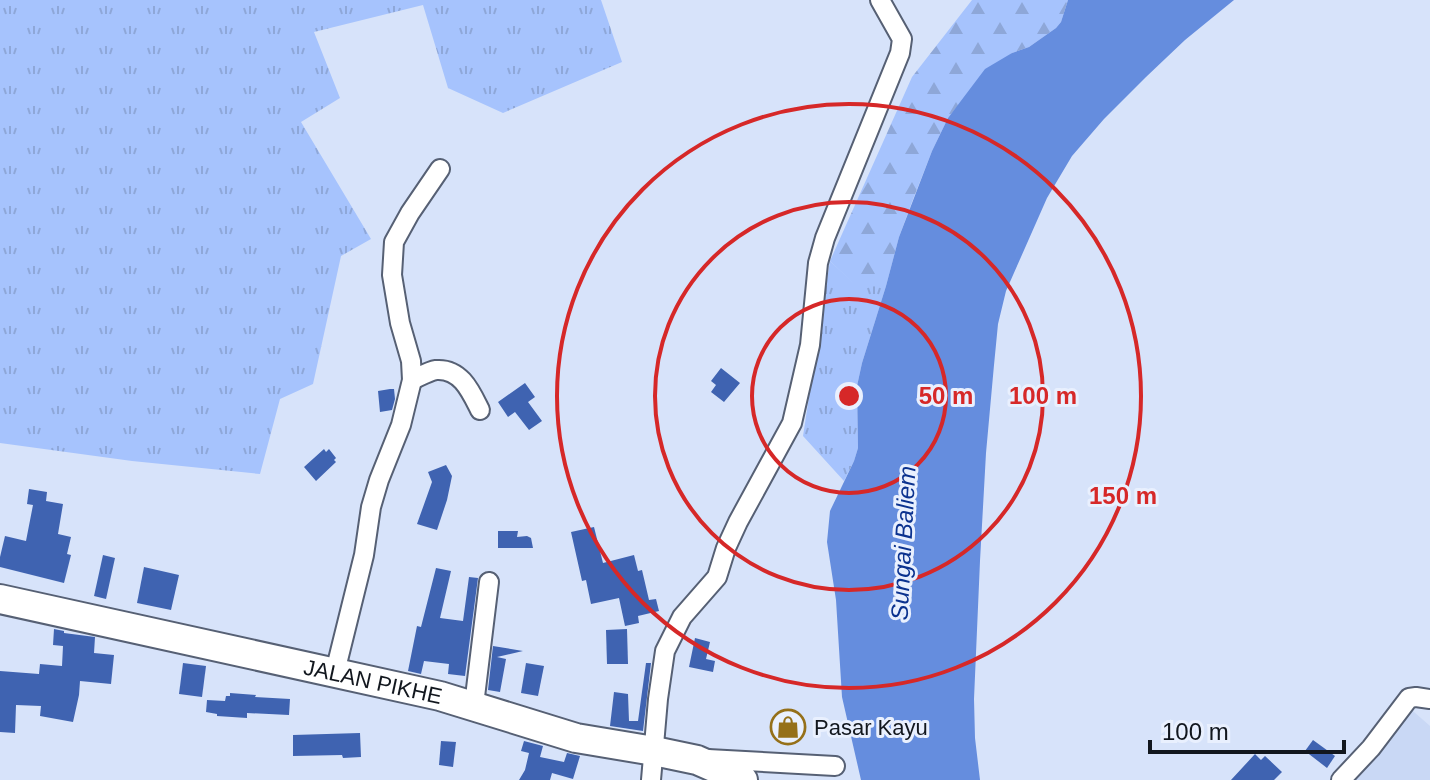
<svg xmlns="http://www.w3.org/2000/svg" width="1430" height="780" font-family="Helvetica,sans-serif">
<defs>
<pattern id="grass-tufts" width="24" height="20" patternUnits="userSpaceOnUse" patternTransform="scale(2)"><rect width="24" height="20" fill="#a6c3fd"/><path d="M3 7l-1-3M5 7V3M7 7l1-3M15 17l-1-3M17 17v-4M19 17l1-3" fill="none" stroke="#8ea7d8"/></pattern>
<pattern id="forest-firs" width="22" height="20" patternUnits="userSpaceOnUse" patternTransform="scale(2)"><rect width="22" height="20" fill="#a6c3fd"/><path d="M5 1l3.5 6h-7zM16 11l3.5 6h-7z" fill="#8ea7d8"/></pattern>
</defs>
<rect width="100%" height="100%" fill="#d7e3fa"/>
<path fill="#c9d8f5" d="M1406,705l24,21v54h-85z"/>
<g fill="url(#grass-tufts)">
<path d="M0,0h601l21,62 -119,51 -55,-25 -25,-83 -109,27 26,66 -39,24 70,117 -30,17 -28,128 -33,15 -20,75 -128,-13 -132,-18z"/>
<path d="M830,261l27,25h29l-24,77 -5,23 1,62 -4,13 -10,20 -41,-45z"/>
</g>
<path fill="url(#forest-firs)" d="M972,0h96l-7,22 -5,6 -27,19 -17,6 -48,45 -16,20 -16,33 -20,51 -13,35 -13,49 -29,1 -27,-26 82,-184z"/>
<path fill="#658dde" d="M1068,0h166l-49,40 -39,37 -42,42 -32,37 -25,42 -41,93 -8,33 -4,41 -8,88 -6,108 -6,138 1,39 5,42h-119l-19,-83 -6,-97 -9,-58 3,-31 24,-50 4,-13 -1,-62 5,-23 24,-77 13,-49 33,-86 16,-33 37,-49 27,-16 17,-6 27,-19 5,-6z"/>
<g fill="#3f63b1">
<path d="M721,368l19,15 -16,19 -13,-10 5,-7 -5,-4z"/>
<path d="M525,383l10,14 -7,5 14,19 -13,9 -14,-18 -7,5 -10,-15z"/>
<path d="M390,389h4l1,10 -3,11 -12,2 -2,-21z"/>
<path d="M324,449l2,3 3,-3 7,9 -2,2 2,2 -20,19 -12,-14z"/>
<path d="M446,465l6,11 -5,24 -10,30 -20,-6 15,-42 -4,-10z"/>
<path d="M29,489l18,3 -1,9 17,3 -5,30 13,3 -4,17 4,1 -7,28 -64,-16v-10l5,-21 21,5 7,-36 -6,-1z"/>
<path d="M594,527l9,36 31,-8 4,16 4,-1 7,30 7,-1 3,12 -21,5 1,7 -14,3 -6,-28 -28,6 -5,-24 -4,1 -11,-49z"/>
<path d="M498,531h20l-1,6 10,-1 4,2 2,10h-35z"/>
<path d="M103,555l12,3 -9,41 -12,-3z"/>
<path d="M144,567l35,8 -8,35 -34,-7z"/>
<path d="M436,568l15,3 -11,47 23,3 6,-44 9,1 -13,98 -17,-2 1,-10 -25,-3 -3,13 -13,-3 9,-45 4,1z"/>
<path d="M54,629l10,2v2l31,4 -1,16 20,2 -3,29 -31,-3 -1,14 -6,27 -33,-6 1,-10 -25,-1 -1,28 -15,-1v-61l39,3 1,-10 22,2 1,-20 -10,-1z"/>
<path d="M627,629l1,35h-21l-1,-34z"/>
<path d="M695,638l15,4 -4,17 9,2 -2,11 -24,-5z"/>
<path d="M493,646l30,5 -26,6 9,2 -6,33 -12,-2z"/>
<path d="M183,663l23,3 -4,31 -23,-3z"/>
<path d="M526,663l18,3 -6,30 -17,-3z"/>
<path d="M646,663h5l-8,68 -33,-5 4,-34 14,2 1,27h9z"/>
<path d="M230,693l26,2 -1,2 35,2 -1,16 -42,-2v5l-30,-2v-2l-11,-2 1,-12 18,1 1,-5h4z"/>
<path d="M360,733l1,24 -18,1 -1,-3 -49,1v-21z"/>
<path d="M1313,740l22,16 -8,12 -22,-17z"/>
<path d="M441,741l15,1 -3,25 -14,-2z"/>
<path d="M524,741l19,5 -3,11 24,5 3,-9 13,3 -7,23 -21,-6 -2,7h-31l6,-10 4,-17 -8,-2z"/>
<path d="M1255,754l6,6 4,-4 17,16 -8,8h-43z"/>
</g>
<g fill="none" stroke-linecap="round" stroke-linejoin="round">
<g stroke="#566074" stroke-width="22">
<g id="minor">
<path d="M412,380c7,-3 17,-9 24,-10 25,-2 35,22 44,40"/>
<path d="M335,672l29,-117 7,-48 8,-27 22,-55 11,-45 -1,-19 -11,-38 -8,-48 2,-33 16,-29 30,-44"/>
<path d="M474,705l15,-123"/>
<path d="M708,759l127,7"/>
<path d="M651,780l7,-81 7,-48 17,-34 35,-40 9,-29 12,-26 54,-99 18,-78 8,-82 7,-25 75,-185 2,-14 -22,-39"/>
<path d="M1341,780l30,-32 38,-50 7,-1 14,2"/>
</g>
</g>
<g stroke="#566074" stroke-width="32">
<g id="highway">
<path id="s1" d="M0,599l440,97 136,42 78,13 43,9 46,20"/>
</g>
</g>
<use href="#minor" stroke="#fff" stroke-width="18"/>
<use href="#highway" stroke="#fff" stroke-width="28"/>
</g>
<g fill="none" stroke="#d62828" stroke-width="4">
<circle cx="849" cy="396" r="97"/>
<circle cx="849" cy="396" r="194"/>
<circle cx="849" cy="396" r="292"/>
</g>
<defs>
<g id="shop-ring" transform="scale(1.8)"><circle r="9.5" fill="#e9f0fe" stroke="#957019" stroke-width="1.5"/><path d="M-5-2.5h2.3a2.7 3.5 0 0 1 5.4 0H5L5.5 6h-11ZM-1.5-2.5h3a1.5 2.3 0 0 0-3 0Z" fill="#957019"/></g>
</defs>
<g fill-rule="evenodd">
<use href="#shop-ring" x="788" y="727"/>
</g>
<g text-anchor="middle" dominant-baseline="central" stroke-width="6" stroke-linejoin="round" paint-order="stroke">
<g font-size="22" fill="#12171e" stroke="#e9f0fe">
<text stroke="none"><textPath href="#s1" startOffset="382">JALAN PIKHE</textPath></text>
</g>
<g font-size="22" fill="#12171e" stroke="#e9f0fe" text-anchor="start">
<text x="814" y="727">Pasar Kayu</text>
</g>
<g font-size="24" font-style="italic" fill="#0b328f" stroke="#e9f0fe">
<text transform="translate(903 543) rotate(-87)">Sungai Baliem</text>
</g>
</g>
<circle cx="849" cy="396" r="12" fill="#d62828" stroke="#e9f0fe" stroke-width="4"/>
<g font-size="24" text-anchor="middle" font-weight="bold" fill="#d62828" stroke="#e9f0fe" stroke-width="6" stroke-linejoin="round" paint-order="stroke">
<text x="946" y="404">50 m</text>
<text x="1043" y="404">100 m</text>
<text x="1123" y="504">150 m</text>
</g>
<path d="M1150 740v12h194v-12" fill="none" stroke="#12171e" stroke-width="4"/>
<text x="1162" y="740" font-size="24" fill="#12171e" stroke="#e9f0fe" stroke-width="6" paint-order="stroke">100 m</text>
</svg>
